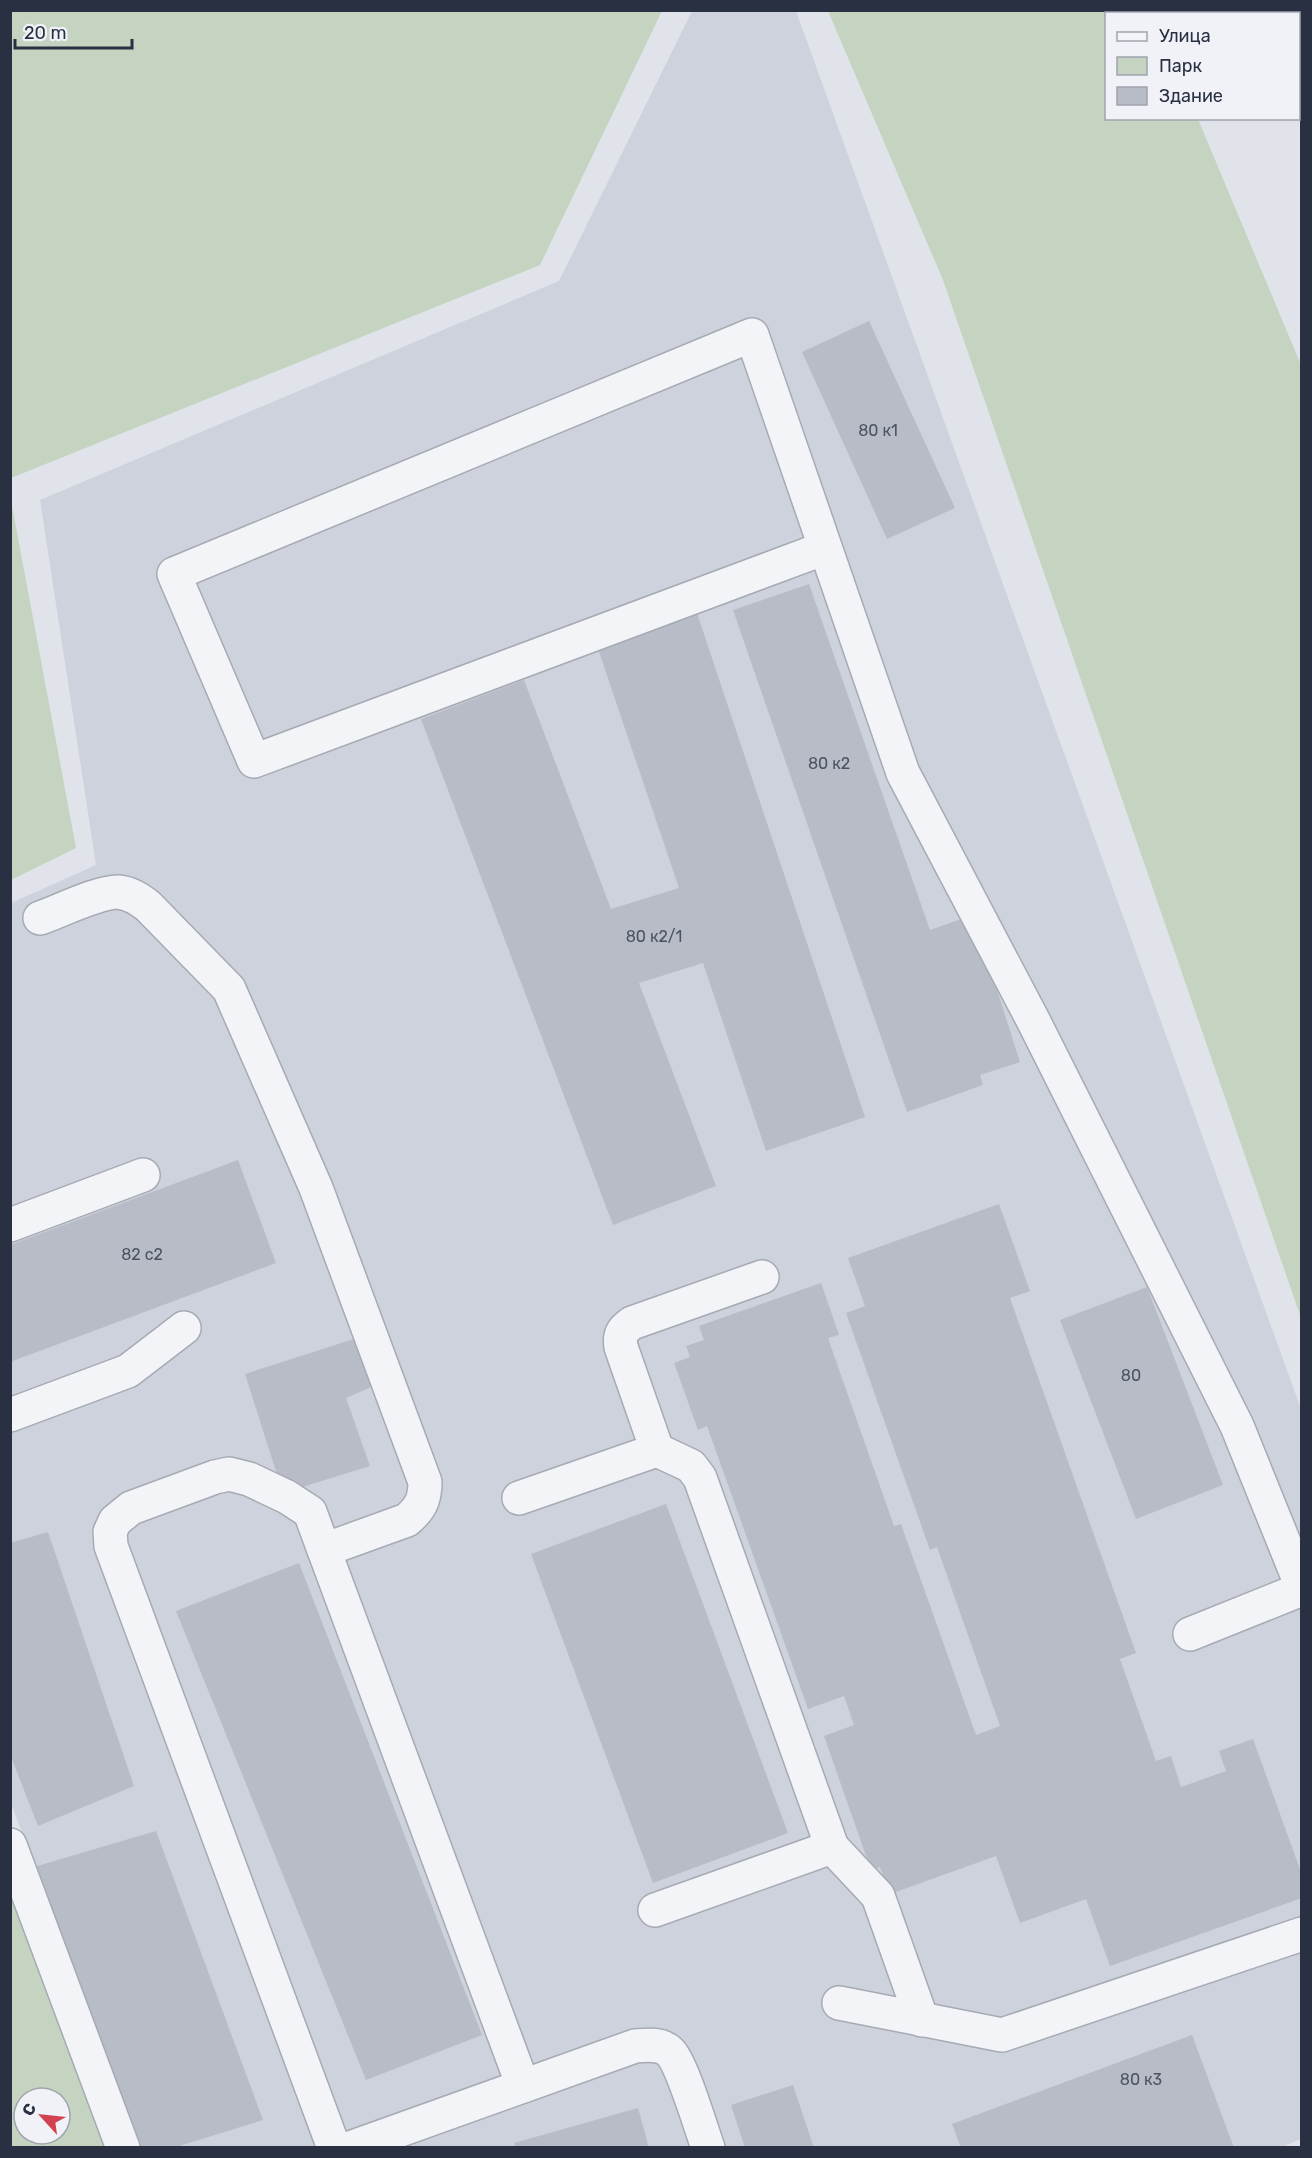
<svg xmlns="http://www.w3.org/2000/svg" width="1312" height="2158" font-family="Rubik,sans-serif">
<rect width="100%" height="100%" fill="#e0e3e9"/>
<path fill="#ced2dc" d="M692,11h104l505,1398v730l-22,9 -1140,-1 -128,-344v-900l85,-38 -56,-365 519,-219z"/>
<g fill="#c5d4c1" fill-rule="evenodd">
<path d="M11,10h651v1l-122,254 -529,213z"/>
<path d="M828,11h314l2,2 -38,1v104l92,1 103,246v953l-358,-1038z"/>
<path d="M10,495l66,353 -65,32h-1z"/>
<path d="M11,1878l101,269h-101zM24,2098h36v36h-36z"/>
</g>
<g fill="#b7bcc6">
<path d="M869,321l86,187 -68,31 -85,-187z"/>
<path d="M809,584l121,346 43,-15 47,147 -40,13 3,10 -76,27 -174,-502z"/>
<path d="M696,610l169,507 -99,34 -63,-188 -64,20 77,203 -103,39 -192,-506 103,-39 87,229 68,-21 -83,-245z"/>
<path d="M238,1160l38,103 -266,99v-117z"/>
<path d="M999,1204l31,87 -20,7 126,355 -16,6 36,102 15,-5 10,31 45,-16 -7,-20 34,-12 49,136v23l-192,68 -24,-67 -66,24 -24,-67 -106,38 -10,-27 -9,3 -47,-134 30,-11 -10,-29 -36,13 -101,-283 -9,4 -24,-67 16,-6 -4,-11 18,-6 -5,-14 122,-43 18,52 -11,3 66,188 7,-2 75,211 24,-9 -63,-179 -7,3 -84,-237 19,-7 -17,-48z"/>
<path d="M1147,1287l76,198 -87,34 -76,-199z"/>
<path d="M360,1337l16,48 -30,13 24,68 -87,27 -38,-119z"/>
<path d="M666,1504l122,329 -135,50 -122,-329z"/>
<path d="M48,1532l86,254 -96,40 -28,-72v-211z"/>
<path d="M299,1563l183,472 -116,45 -190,-469z"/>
<path d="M156,1831l107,289 -90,28h-34l-105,-281z"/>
<path d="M1192,2035l42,113h-273l-9,-24z"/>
<path d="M793,2085l21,63h-69l-14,-43z"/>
<path d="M638,2108l11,40h-133l-2,-5z"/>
</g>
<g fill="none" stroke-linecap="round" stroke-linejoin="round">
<g stroke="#a5aab3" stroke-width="36">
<g id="minor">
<path d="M825,548l-571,213 -80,-187 578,-239 151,438 131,249 203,404 65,161"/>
<path d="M40,918c20,-7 58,-26 78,-26 12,1 21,7 30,14l81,83 87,199 109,294c0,18 -5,27 -18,38l-83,30 -14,-38 -23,-15 -38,-18 -20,-5 -14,3 -84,31 -16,13 -5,11 1,14 223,602"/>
<path d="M10,1225l133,-50"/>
<path d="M762,1277l-130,46c-10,7 -13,12 -11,24l36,103 34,16 9,12 132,369 46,49 44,124"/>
<path d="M10,1415l118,-44 56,-43"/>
<path d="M519,1498l138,-48"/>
<path d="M324,1550l199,536"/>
<path d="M1190,1634l112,-45"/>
<path d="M10,1845l113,303"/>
<path d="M655,1910l177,-63"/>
<path d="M839,2003l163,32 300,-101"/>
<path d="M350,2148l285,-102c12,-1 26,-3 35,6 12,12 31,76 38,96"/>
</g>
</g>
<use href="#minor" stroke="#f3f4f8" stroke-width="33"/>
</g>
<g text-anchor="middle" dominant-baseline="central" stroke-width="4.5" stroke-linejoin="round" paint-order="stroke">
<g font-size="16" fill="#4c5362">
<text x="878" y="430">80 к1</text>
<text x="829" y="763">80 к2</text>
<text x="654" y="936">80 к2/1</text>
<text x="142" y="1254">82 с2</text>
<text x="1131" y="1375">80</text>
<text x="1141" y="2079">80 к3</text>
</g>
</g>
<rect width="1312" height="2158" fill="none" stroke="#283041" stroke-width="24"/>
<rect x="1105" y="12" width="195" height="108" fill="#f0f2f7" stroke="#a0a4ae" stroke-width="1.5"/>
<rect x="1117" y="32" width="30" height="9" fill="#f3f4f8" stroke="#a0a4ae" stroke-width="1.5"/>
<text x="1159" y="42" font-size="18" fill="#283041">Улица</text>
<rect x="1117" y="57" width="30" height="18" fill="#c5d4c1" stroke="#a0a4ae" stroke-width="1.5"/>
<text x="1159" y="72" font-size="18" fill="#283041">Парк</text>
<rect x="1117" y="87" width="30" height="18" fill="#b7bcc6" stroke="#a0a4ae" stroke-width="1.5"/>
<text x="1159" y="102" font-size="18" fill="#283041">Здание</text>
<g transform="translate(42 2116) rotate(297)"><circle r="28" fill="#f0f2f7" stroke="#a0a4ae" stroke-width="1.5"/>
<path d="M0-4.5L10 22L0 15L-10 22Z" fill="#d24250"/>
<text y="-9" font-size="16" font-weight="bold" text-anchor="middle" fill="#283041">С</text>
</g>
<path d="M15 39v9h117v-9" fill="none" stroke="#283041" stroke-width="3"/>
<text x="24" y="39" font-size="18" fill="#283041" stroke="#f0f2f7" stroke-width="4.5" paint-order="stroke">20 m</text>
</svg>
